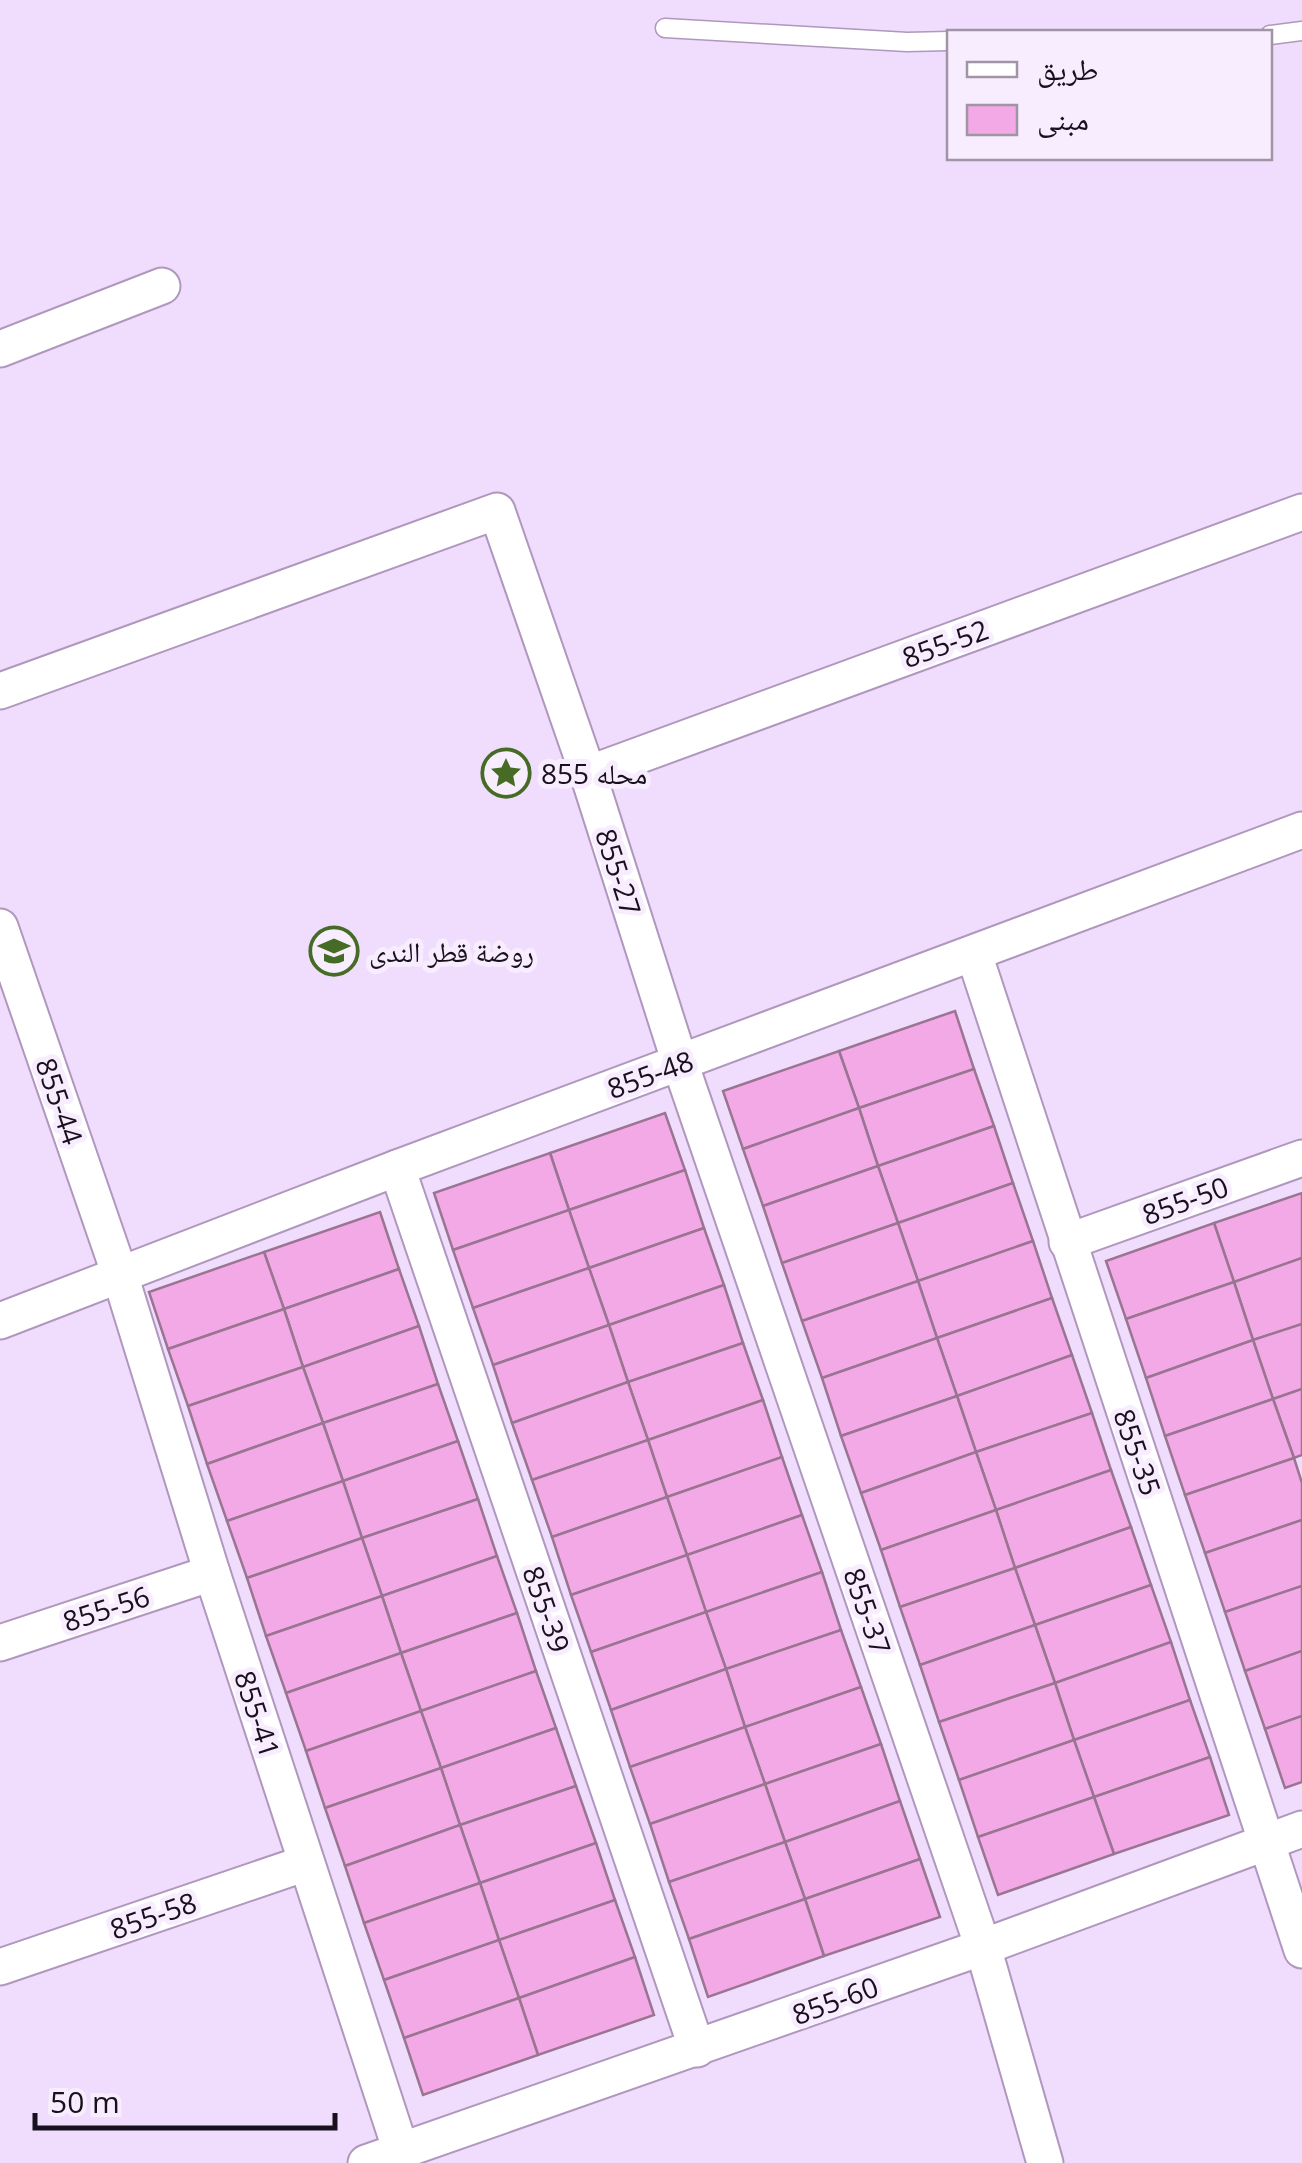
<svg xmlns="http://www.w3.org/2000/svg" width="1302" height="2163" font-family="'Open Sans','Noto Naskh Arabic',sans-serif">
<rect width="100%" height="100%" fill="#f0dcfd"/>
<g fill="#f3a9e6" stroke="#997592" stroke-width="2.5">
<path d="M955,1011l19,58 -115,39 -20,-57z"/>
<path d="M839,1051l20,57 -116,41 -20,-58z"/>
<path d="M974,1069l20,57 -116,40 -19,-58z"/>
<path d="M859,1108l19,58 -115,40 -20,-57z"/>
<path d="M665,1113l20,57 -116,40 -19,-57z"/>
<path d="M994,1126l19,57 -115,40 -20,-57z"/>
<path d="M550,1153l19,57 -116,40 -19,-57z"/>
<path d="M878,1166l20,57 -116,40 -19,-57z"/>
<path d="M685,1170l19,58 -115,40 -20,-58z"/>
<path d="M1013,1183l20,58 -115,40 -20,-58z"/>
<path d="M1302,1193v65l-68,24 -20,-59z"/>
<path d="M569,1210l20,58 -116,40 -20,-58z"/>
<path d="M380,1212l19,57 -115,40 -20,-57z"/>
<path d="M898,1223l20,58 -116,40 -20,-58z"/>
<path d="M1214,1223l20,59 -108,37 -20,-58z"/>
<path d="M704,1228l20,57 -115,40 -20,-57z"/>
<path d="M1033,1241l19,57 -115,40 -19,-57z"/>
<path d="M264,1252l20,57 -116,40 -19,-57z"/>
<path d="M1302,1258v66l-49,16 -19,-58z"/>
<path d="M589,1268l20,57 -116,40 -20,-57z"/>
<path d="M399,1269l20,57 -116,41 -19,-58z"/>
<path d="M918,1281l19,57 -115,40 -20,-57z"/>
<path d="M1234,1282l19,58 -107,38 -20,-59z"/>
<path d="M724,1285l19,58 -115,39 -19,-57z"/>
<path d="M1052,1298l20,57 -115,41 -20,-58z"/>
<path d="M284,1309l19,58 -115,39 -20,-57z"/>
<path d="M1302,1324v65l-29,10 -20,-59z"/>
<path d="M609,1325l19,57 -116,41 -19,-58z"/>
<path d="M419,1326l19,58 -115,39 -20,-56z"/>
<path d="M937,1338l20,58 -116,40 -19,-58z"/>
<path d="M1253,1340l20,59 -108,37 -19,-58z"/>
<path d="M743,1343l20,57 -115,40 -20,-58z"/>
<path d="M1072,1355l20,58 -116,39 -19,-56z"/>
<path d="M303,1367l20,56 -116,41 -19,-58z"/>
<path d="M628,1382l20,58 -116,40 -20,-57z"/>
<path d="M438,1384l20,57 -115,40 -20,-58z"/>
<path d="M1302,1389v66l-8,3 -21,-59z"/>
<path d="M957,1396l19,56 -115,41 -20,-57z"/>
<path d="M1273,1399l21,59 -109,37 -20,-59z"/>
<path d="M763,1400l19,57 -115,40 -19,-57z"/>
<path d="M1092,1413l19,57 -115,40 -20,-58z"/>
<path d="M323,1423l20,58 -116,40 -20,-57z"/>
<path d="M648,1440l19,57 -115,40 -20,-57z"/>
<path d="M458,1441l20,58 -116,39 -19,-57z"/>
<path d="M976,1452l20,58 -115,40 -20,-57z"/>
<path d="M782,1457l20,58 -115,40 -20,-58z"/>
<path d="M1294,1458l8,25v37l-97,33 -20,-58z"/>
<path d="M1111,1470l20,57 -116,41 -19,-58z"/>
<path d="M343,1481l19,57 -115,40 -20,-57z"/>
<path d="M667,1497l20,58 -116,40 -19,-58z"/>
<path d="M478,1499l19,57 -115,40 -20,-58z"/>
<path d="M996,1510l19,58 -115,39 -19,-57z"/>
<path d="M802,1515l20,57 -116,40 -19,-57z"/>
<path d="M1302,1520v66l-77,26 -20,-59z"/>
<path d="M1131,1527l20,58 -116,40 -20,-57z"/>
<path d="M362,1538l20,58 -116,40 -19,-58z"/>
<path d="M687,1555l19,57 -115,40 -20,-57z"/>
<path d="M497,1556l20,57 -116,40 -19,-57z"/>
<path d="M1015,1568l20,57 -115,40 -20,-58z"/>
<path d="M822,1572l19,58 -115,39 -20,-57z"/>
<path d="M1151,1585l20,57 -116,41 -20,-58z"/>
<path d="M1302,1586v65l-57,20 -20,-59z"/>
<path d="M382,1596l19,57 -115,40 -20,-57z"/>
<path d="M706,1612l20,57 -115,41 -20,-58z"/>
<path d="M517,1613l19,58 -115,40 -20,-58z"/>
<path d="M1035,1625l20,58 -116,39 -19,-57z"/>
<path d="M841,1630l20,57 -116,40 -19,-58z"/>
<path d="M1171,1642l19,58 -116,40 -19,-57z"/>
<path d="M1302,1651v65l-37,13 -20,-58z"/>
<path d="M401,1653l20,58 -115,40 -20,-58z"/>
<path d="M726,1669l19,58 -115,40 -19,-57z"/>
<path d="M536,1671l20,57 -115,40 -20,-57z"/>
<path d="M1055,1683l19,57 -115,40 -20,-58z"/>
<path d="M861,1687l20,57 -116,40 -20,-57z"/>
<path d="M1190,1700l20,57 -116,40 -20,-57z"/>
<path d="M421,1711l20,57 -116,40 -19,-57z"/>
<path d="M1302,1716v66l-17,6 -20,-59z"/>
<path d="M745,1727l20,57 -115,40 -20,-57z"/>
<path d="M556,1728l20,58 -116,39 -19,-57z"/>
<path d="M1074,1740l20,57 -116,40 -19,-57z"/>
<path d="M881,1744l19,57 -115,41 -20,-58z"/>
<path d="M1210,1757l19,58 -115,39 -20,-57z"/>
<path d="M441,1768l19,57 -115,41 -20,-58z"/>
<path d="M765,1784l20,58 -116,40 -19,-58z"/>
<path d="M576,1786l20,57 -116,40 -20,-58z"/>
<path d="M1094,1797l20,57 -116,41 -20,-58z"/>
<path d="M900,1801l20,58 -115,40 -20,-57z"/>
<path d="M460,1825l20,58 -116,40 -19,-57z"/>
<path d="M785,1842l20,57 -116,40 -20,-57z"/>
<path d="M596,1843l19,57 -116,40 -19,-57z"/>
<path d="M920,1859l20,58 -116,39 -19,-57z"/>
<path d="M480,1883l19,57 -115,40 -20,-57z"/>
<path d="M805,1899l19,57 -116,41 -19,-58z"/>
<path d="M615,1900l20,57 -116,41 -20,-58z"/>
<path d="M499,1940l20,58 -115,40 -20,-58z"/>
<path d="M635,1957l19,58 -116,40 -19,-57z"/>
<path d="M519,1998l19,57 -115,40 -19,-57z"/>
</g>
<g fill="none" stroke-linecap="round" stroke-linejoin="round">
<g stroke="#af97bd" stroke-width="21">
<g id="lane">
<path d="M665,28l242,14 42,-1"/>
<path d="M1270,35l32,-4"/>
</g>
</g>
<g stroke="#af97bd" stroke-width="39">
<g id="street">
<path d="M0,349l162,-63"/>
<path d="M0,691l497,-180 91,263 92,289 303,884 62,216"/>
<path d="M588,774l714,-262"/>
<path d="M0,927l120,348 92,298 189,578"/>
<path d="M974,954l328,996"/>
<path d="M397,1168l300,881"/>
<path d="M1067,1242l235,-84"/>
<path d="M0,1321l397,-153 905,-338"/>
<path d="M0,1643l212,-70"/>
<path d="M0,1967l306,-104"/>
<path d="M366,2163l617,-216 319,-118"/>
</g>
</g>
<use href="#lane" stroke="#fff" stroke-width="18"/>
<use href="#street" stroke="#fff" stroke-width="35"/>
</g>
<defs>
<g id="sight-ring" transform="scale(2.5)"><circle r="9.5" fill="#f8edfe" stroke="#466b25" stroke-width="1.5"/><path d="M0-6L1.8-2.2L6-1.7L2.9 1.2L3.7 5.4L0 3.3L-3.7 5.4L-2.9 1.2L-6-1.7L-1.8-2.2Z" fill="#466b25"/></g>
<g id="school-ring" transform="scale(2.5)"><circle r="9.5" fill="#f8edfe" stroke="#466b25" stroke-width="1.5"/><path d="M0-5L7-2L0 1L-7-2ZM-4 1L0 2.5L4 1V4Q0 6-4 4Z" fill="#466b25"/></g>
</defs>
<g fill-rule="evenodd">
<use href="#sight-ring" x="506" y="773"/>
<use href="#school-ring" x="334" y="951"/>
</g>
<g text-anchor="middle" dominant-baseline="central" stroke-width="10" stroke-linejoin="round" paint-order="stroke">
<g font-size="28" fill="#19101e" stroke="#f8edfe">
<text transform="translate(945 643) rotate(-20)">855-52</text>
<text transform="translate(619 872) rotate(72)">855-27</text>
<text transform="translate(650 1074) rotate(-20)">855-48</text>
<text transform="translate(60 1101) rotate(71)">855-44</text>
<text transform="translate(1185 1200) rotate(-20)">855-50</text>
<text transform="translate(1138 1452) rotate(71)">855-35</text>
<text transform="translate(106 1608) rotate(-18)">855-56</text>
<text transform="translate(547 1609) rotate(71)">855-39</text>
<text transform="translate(868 1611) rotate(71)">855-37</text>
<text transform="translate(258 1714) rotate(72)">855-41</text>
<text transform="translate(153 1915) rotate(-19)">855-58</text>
<text transform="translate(835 2000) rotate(-20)">855-60</text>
</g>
<g font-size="28" fill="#19101e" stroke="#f8edfe" text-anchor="start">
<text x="541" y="773">محله 855</text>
<text x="369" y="951">روضة قطر الندى</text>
</g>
</g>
<rect x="947" y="30" width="325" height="130" fill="#f8edfe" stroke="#9f95a4" stroke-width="2.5"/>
<rect x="967" y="62" width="50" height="15" fill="#ffffff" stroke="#9f95a4" stroke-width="2.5"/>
<text x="1037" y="80" font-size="30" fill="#19101e">طريق</text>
<rect x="967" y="105" width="50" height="30" fill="#f3a9e6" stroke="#9f95a4" stroke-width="2.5"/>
<text x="1037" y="130" font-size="30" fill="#19101e">مبنى</text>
<path d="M35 2113v15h300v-15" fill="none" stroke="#19101e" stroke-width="5"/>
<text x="50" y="2113" font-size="30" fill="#19101e" stroke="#f8edfe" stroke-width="8" paint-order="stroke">50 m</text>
</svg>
